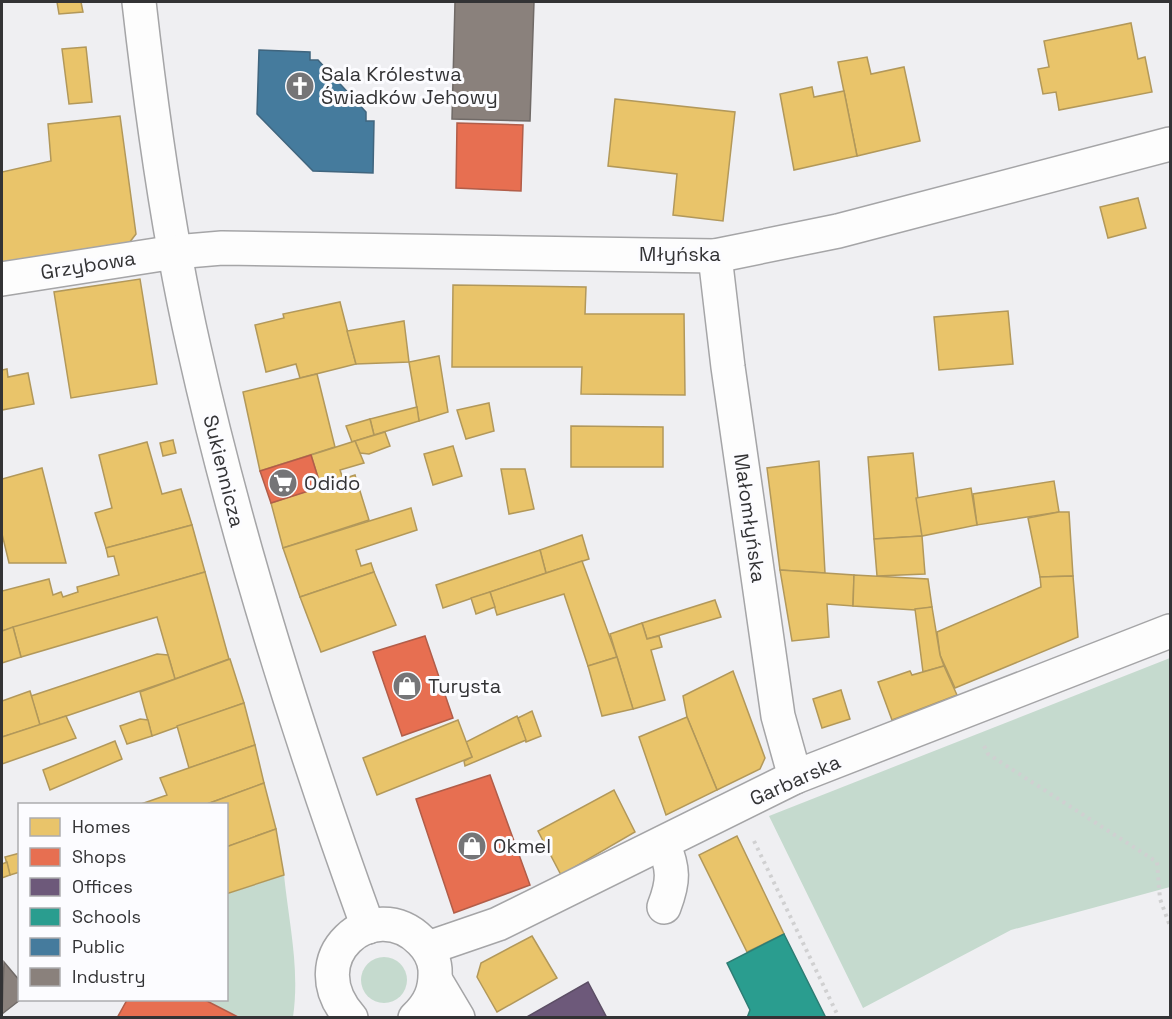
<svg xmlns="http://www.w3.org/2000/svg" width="1172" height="1019" font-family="'Space Grotesk',sans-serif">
<rect width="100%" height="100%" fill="#efeff2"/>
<g fill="#c5dace">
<path d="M1170,658v229l-159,43 -148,78 -94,-192z"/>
<path d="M284,875c5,49 16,93 9,142h-53l-35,-17h21l1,-106z"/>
<circle cx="384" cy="980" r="23"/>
</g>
<g fill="#e9c46a" stroke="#b2985a" stroke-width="1.5">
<path d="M57,2h24l2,10 -24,2z"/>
<path d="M1131,23l7,36 7,-2 7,35 -93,18 -3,-18 -13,2 -5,-25 11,-2 -5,-26z"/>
<path d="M86,47l6,55 -23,2 -7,-55z"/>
<path d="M867,57l4,17 33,-7 16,74 -63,15 -19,-94z"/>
<path d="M812,87l2,10 30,-6 13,65 -63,14 -14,-76z"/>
<path d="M615,99l120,13 -12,109 -50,-6 4,-41 -69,-8z"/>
<path d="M120,116l16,118 -10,13 -124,17v-92l49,-11 -3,-37z"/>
<path d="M1138,198l8,30 -38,10 -8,-31z"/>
<path d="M140,279l17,105 -86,14 -17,-106z"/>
<path d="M453,285l133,2 -1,27h99l1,81 -104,-1 1,-27h-130z"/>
<path d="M340,302l16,62 -56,14 -4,-14 -30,8 -11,-47 29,-7 -1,-4z"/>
<path d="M1008,311l5,53 -74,6 -5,-53z"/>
<path d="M404,321l5,41 -53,2 -9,-33z"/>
<path d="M439,356l9,56 -29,9 -10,-59z"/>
<path d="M7,369l1,8 20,-4 6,31 -32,6v-40z"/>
<path d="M317,374l18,73 -75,24 -17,-79z"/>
<path d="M489,403l5,28 -28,8 -9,-29z"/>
<path d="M417,407l2,14 -45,14 -4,-16z"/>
<path d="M370,419l4,16 -22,7 -6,-16z"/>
<path d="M571,426l92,1v40h-92z"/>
<path d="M385,432l5,14 -21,8 -9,-1 -5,-12z"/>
<path d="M173,440l3,13 -13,3 -3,-13z"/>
<path d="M355,441l9,22 -24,7 3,9 -22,8 -10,-32z"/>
<path d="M147,442l15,52 19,-5 11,36 -86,23 -11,-35 17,-5 -13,-53z"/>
<path d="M453,446l9,30 -29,9 -9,-31z"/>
<path d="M913,453l9,83 -48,3 -6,-82z"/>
<path d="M819,461l6,112 -45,-3 -13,-102z"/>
<path d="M42,468l24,95h-57l-7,-29v-55z"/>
<path d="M501,469h24l9,40 -25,5z"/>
<path d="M355,475l14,45 -86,28 -12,-45z"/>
<path d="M1054,481l5,31 -82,13 -4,-31z"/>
<path d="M971,488l6,37 -55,11 -6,-38z"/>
<path d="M411,508l6,22 -61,20 5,16 10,-3 3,9 -74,25 -17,-49z"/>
<path d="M1059,512h10l4,64 -33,1 -12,-59z"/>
<path d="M192,525l13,47 -203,59v-40l47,-12 4,16 8,-3 2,5 15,-5 -1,-5 42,-12 -5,-19 -6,1 -2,-9z"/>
<path d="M582,535l7,24 -43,14 -6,-23z"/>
<path d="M922,536l3,38 -48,2 -3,-37z"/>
<path d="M540,550l6,23 -103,35 -7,-23z"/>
<path d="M582,561l35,96 -29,9 -24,-72 -67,21 -7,-23z"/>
<path d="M780,570l74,5 -1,31 -26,-2 2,33 -37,4z"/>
<path d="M205,572l24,87 -54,20 -18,-62 -136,40 -8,-30z"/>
<path d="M374,572l22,53 -75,27 -21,-55z"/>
<path d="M854,575l74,4 4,28 -17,3 -62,-4z"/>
<path d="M1073,576l5,61 -123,51 -15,-33 -3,-23 104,-45 -1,-10z"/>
<path d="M490,592l5,15 -19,7 -5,-16z"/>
<path d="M715,600l6,17 -74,22 -5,-16z"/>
<path d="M932,607l8,48 4,11 -21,6 -8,-63z"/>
<path d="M642,623l5,16 12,-3 3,11 -11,3 14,50 -32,9 -23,-75z"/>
<path d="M13,627l8,30 -19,6v-32z"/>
<path d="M157,654l11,1 7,24 -135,46 -9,-29z"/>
<path d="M617,657l16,52 -31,7 -14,-50z"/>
<path d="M230,659l14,44 -92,33 -12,-44z"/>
<path d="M944,666l13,29 -65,25 -14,-38 32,-11 2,4z"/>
<path d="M733,671l32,87 -5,11 -43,21 -30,-73 -4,-21z"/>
<path d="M841,690l9,29 -28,9 -9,-29z"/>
<path d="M30,691l10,34 -38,12v-36z"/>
<path d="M244,703l11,42 -66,23 -12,-42z"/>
<path d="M532,711l9,25 -15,6 -8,-24z"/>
<path d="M66,716l10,22 -74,26v-27z"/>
<path d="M517,716l9,24 -61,26 -1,-5 8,-4 -6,-15z"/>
<path d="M687,717l30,73 -51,25 -27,-78z"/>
<path d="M140,719l8,1 4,16 -25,8 -7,-18z"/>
<path d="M458,720l14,37 -95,38 -14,-37z"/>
<path d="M115,741l7,18 -72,31 -7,-20z"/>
<path d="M255,745l9,38 -57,21h-66l26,-9 -7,-17z"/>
<path d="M264,783l12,46 -50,18v-43h-19z"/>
<path d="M614,790l21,42 -74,43 -23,-44z"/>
<path d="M276,829l8,46 -58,19v-47z"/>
<path d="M737,836l47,98 -37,18 -48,-97z"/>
<path d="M20,853v19l-10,3 -5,-18z"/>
<path d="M7,862l3,13 -8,3v-14z"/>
<path d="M532,936l25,42 -60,34 -20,-35 4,-14z"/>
</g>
<g fill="#e76f51" stroke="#b15d49" stroke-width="1.5">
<path d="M457,123l66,2 -2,66 -65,-3z"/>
<path d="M311,455l10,32 -50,16 -11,-32z"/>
<path d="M425,636l28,82 -51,18 -29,-84z"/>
<path d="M490,775l40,110 -76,28 -38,-114z"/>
<path d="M127,1000h78l35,18h-123z"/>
</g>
<path fill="#6d597a" stroke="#5c4e65" stroke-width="1.5" d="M588,982l19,36h-82z"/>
<path fill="#2a9d8f" stroke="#2d7d74" stroke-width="1.5" d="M784,934l42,84h-79l3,-8 -23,-47z"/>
<path fill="#457b9d" stroke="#40657e" stroke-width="1.5" d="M259,50l51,2v8h8l48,52v9h8l-1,52 -60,-2 -56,-57z"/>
<g fill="#8a817c" stroke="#706a67" stroke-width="1.5">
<path d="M455,2h79l-4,119 -78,-2z"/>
<path d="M4,962l16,19v19l-18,14z"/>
</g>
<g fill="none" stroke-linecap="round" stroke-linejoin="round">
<g stroke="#a5a5a7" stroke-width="36">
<g id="minor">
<path d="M139,2c13,115 29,232 55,346 44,197 105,389 174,579"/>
<path d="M715,256l13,111 50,349 17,61"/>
<path d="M2,279l173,-27 47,-4 493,8 123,-25 332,-87"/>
<path d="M663,843c11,26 11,38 1,64"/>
<path d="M428,948l70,-24 297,-147 375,-146"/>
<path d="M436,981l22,37"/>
<path d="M351,1018c-54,-60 22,-125 70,-77 7,7 13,17 14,28 1,21 -5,35 -20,49"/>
</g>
</g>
<g stroke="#d0d0d1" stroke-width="4" stroke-dasharray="3 4.5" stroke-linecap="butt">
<path d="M984,746l4,8 169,108 3,37 10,27"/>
<path d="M754,841l85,177"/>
</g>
<use href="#minor" stroke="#fdfdfd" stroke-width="33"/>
</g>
<defs>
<g id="church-disc" transform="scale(1.5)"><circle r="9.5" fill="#757577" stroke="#fcfcff"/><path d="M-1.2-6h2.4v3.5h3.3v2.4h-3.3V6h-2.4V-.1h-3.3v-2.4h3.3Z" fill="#fff"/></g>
<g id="supermarket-disc" transform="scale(1.5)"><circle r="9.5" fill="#757577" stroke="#fcfcff"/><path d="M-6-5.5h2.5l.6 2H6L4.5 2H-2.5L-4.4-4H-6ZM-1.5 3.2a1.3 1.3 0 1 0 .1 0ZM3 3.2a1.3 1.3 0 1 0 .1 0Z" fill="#fff"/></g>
<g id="shop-disc" transform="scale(1.5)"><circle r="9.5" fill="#757577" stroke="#fcfcff"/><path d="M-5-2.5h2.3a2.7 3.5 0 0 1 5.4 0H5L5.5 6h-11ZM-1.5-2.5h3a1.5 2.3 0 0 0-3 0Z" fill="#fff"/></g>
</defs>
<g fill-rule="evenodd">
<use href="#church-disc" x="300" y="86"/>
<use href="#supermarket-disc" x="283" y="483"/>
<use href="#shop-disc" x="407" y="686"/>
<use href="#shop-disc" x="472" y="846"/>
</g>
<g text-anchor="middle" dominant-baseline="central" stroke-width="6" stroke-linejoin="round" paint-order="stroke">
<g font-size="20" fill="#333335" stroke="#fcfcff" text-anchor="start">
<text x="321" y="74">Sala Królestwa<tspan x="321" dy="23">Świadków Jehowy</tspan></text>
<text x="304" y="483">Odido</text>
<text x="428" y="686">Turysta</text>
<text x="493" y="846">Okmel</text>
</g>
<g font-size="20" fill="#333335" stroke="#fcfcff">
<text x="680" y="254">Młyńska</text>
<text transform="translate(88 265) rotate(-9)">Grzybowa</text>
<text transform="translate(224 471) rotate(76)">Sukiennicza</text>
<text transform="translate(750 518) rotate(82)">Małomłyńska</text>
<text transform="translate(795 780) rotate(-24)">Garbarska</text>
</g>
</g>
<rect width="1172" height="1019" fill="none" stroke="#333335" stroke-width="6"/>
<rect x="18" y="803" width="210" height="198" fill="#fcfcff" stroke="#acacae" stroke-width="1.5"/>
<rect x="30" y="818" width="30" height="18" fill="#e9c46a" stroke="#acacae" stroke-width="1.5"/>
<text x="72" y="833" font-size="18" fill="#333335">Homes</text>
<rect x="30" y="848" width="30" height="18" fill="#e76f51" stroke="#acacae" stroke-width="1.5"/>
<text x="72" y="863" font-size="18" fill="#333335">Shops</text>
<rect x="30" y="878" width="30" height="18" fill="#6d597a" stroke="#acacae" stroke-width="1.5"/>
<text x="72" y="893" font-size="18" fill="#333335">Offices</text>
<rect x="30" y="908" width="30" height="18" fill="#2a9d8f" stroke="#acacae" stroke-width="1.5"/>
<text x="72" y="923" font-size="18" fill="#333335">Schools</text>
<rect x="30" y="938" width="30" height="18" fill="#457b9d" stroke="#acacae" stroke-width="1.5"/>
<text x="72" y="953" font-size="18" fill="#333335">Public</text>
<rect x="30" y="968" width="30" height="18" fill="#8a817c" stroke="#acacae" stroke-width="1.5"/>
<text x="72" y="983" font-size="18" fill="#333335">Industry</text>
</svg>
